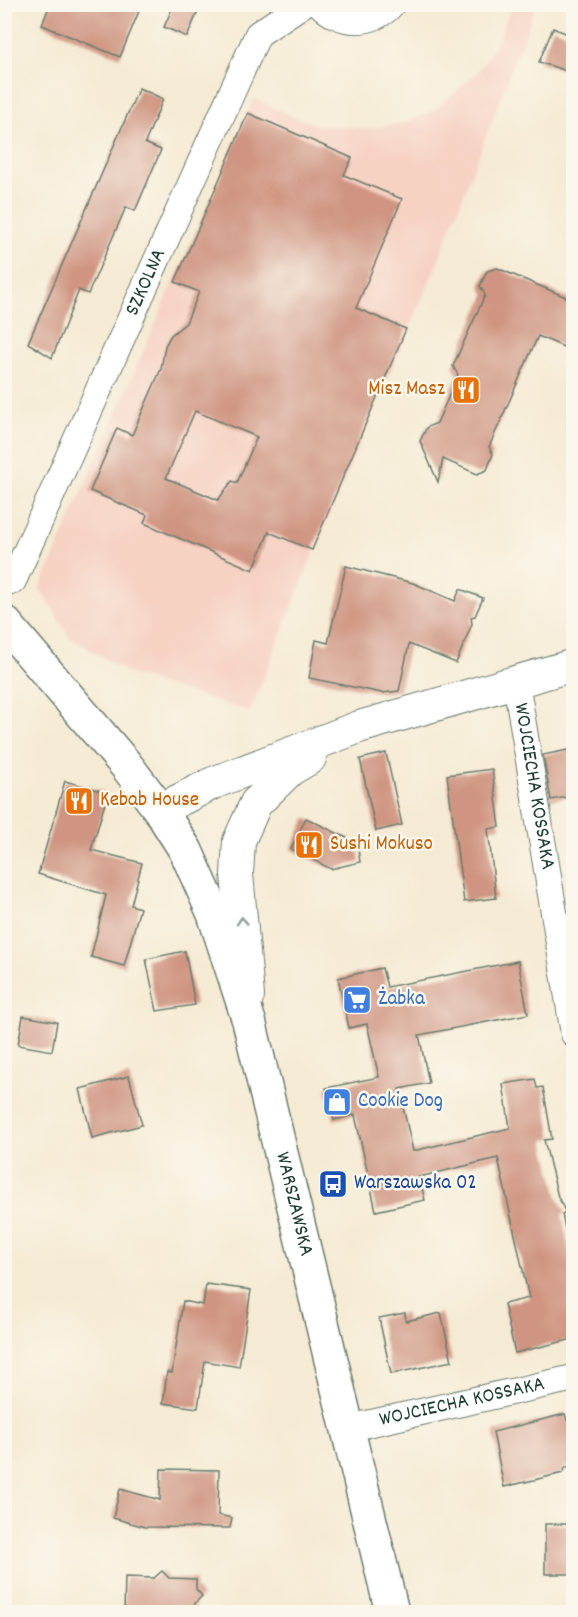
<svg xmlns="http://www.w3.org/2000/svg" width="578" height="1617" font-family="Dekko,sans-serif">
<rect width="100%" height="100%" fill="#fbf7ec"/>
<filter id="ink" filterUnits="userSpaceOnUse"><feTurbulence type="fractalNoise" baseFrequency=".0167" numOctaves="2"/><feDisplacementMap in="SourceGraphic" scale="12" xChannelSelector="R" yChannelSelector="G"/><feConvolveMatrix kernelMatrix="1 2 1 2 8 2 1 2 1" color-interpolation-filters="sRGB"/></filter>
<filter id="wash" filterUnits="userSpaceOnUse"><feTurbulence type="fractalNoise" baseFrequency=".008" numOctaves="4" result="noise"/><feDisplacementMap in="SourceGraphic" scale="24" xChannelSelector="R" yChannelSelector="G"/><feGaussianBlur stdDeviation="1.35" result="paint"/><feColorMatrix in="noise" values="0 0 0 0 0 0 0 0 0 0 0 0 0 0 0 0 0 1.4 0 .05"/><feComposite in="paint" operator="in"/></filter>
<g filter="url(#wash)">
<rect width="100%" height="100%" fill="#f5ead3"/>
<path fill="#f6d2c3" d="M512,5h24l-99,259 -124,290 -63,158 -120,-38 -61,-37 -29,-49 214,-490 42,20 23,7 48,4 40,-7 27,-12 44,-38 18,-27z"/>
<g id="blocks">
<g fill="#cf9582" fill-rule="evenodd">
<path d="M50,4h92l-22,53 -78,-32z"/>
<path d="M174,4h27l-14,33 -23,-10z"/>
<path d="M553,28l20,8v37l-34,-11z"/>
<path d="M139,88l24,11 -18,44 16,7 -26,61 -9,-4 -38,87 -9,-4 -27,68 -24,-15z"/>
<path d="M248,113l104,45 -8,17 58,24 -46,109 50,21 -94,221 -43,-18 -16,38 -109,-47 3,-8 -57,-24 27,-63 15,7 29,-66 4,-23 6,-11 15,-12 13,-31 -24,-10zM195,411l62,26 -20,46 -5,-2 -14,19 -52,-22z"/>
<path d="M497,268l76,32v51l-35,-15 -49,111 4,7 -6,16 -10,4 -34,-15 -5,23 -18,-41 7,-14 10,-4 21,-48 -5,-9 32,-71 -5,-9 7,-15z"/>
<path d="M346,566l67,17 42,18 5,-12 23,9 -8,18 -4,1 1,7 -16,39 -47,-19 -10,47 -17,2 -73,-15 7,-38 12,3z"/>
<path d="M573,749v47l-22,4 -8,-45z"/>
<path d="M386,753l16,72 -26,6 -16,-72z"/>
<path d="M492,769l8,58 -12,2 8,69 -32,4 -17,-127z"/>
<path d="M65,781l43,12 -17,57 51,13 -11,42 9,3 -16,58 -33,-9 15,-62 -68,-21z"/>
<path d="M306,818l51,25 3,19 -29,7 -40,-20z"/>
<path d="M185,951l10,54 -38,6 -11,-52z"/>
<path d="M518,961l10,53 -109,21 10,48 -30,6 14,62 97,-23 -7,-44 32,-5 2,9 6,-1 9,52 -8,1 14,57 8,16 -4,1 11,53v72l-58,14 -11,-49 25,-6 -31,-140 -79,19 6,23 -49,11 -21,-96 -21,5 -8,-32 53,-11 -12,-53 -18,4 -11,-50 44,-10 5,19z"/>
<path d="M23,1016l34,6 -5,29 -34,-6z"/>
<path d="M129,1076l13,49 -50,13 -12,-49z"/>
<path d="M206,1284l45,6 -12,77 -34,-6 -7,47 -35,-5 4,-31 5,1 11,-72 20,4z"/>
<path d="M405,1313l1,8 35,-8 11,48 -61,13 -12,-56z"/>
<path d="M565,1414l2,6 6,-1v47l-7,1 -3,6 -59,14 -11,-55z"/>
<path d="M161,1469l58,1 -1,45 14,3 -2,10 -85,-1 -32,-9 7,-29 40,11z"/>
<rect x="545" y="1524" width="28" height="50"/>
<path d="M162,1571l7,7 27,1v10l6,7 -7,7v9h-71l1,-35 29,1z"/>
</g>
</g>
</g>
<g filter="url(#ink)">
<use href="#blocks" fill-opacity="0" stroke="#6a7a6c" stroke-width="1.5"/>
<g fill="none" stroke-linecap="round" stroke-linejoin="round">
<g stroke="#6a7a6c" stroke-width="28">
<g id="minor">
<path d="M320,4c19,21 54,22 72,0"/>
<path id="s1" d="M13,581l245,-547 45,-30"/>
<path id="s2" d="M516,682l58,352"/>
<path id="s3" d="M349,1428l225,-50"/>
</g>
</g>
<g stroke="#6a7a6c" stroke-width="34">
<g id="tertiary">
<path d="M160,810l53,-27 146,-56 215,-62"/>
<path d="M248,996l-11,-122 2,-33 17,-38 34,-33 20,-12"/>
</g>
</g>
<g stroke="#6a7a6c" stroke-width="36">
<g id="secondary">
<path id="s4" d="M4,622l122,143 34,45 26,41 28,63 35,107 143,591"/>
</g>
</g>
<use href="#minor" stroke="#fff" stroke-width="26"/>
<use href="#tertiary" stroke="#fff" stroke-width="32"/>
<use href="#secondary" stroke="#fff" stroke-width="33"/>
</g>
<defs><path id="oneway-chevron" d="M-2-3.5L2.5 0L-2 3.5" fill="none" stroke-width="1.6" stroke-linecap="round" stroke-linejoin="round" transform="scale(1.5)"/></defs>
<use stroke="#8f9e9a" href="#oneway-chevron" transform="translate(242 921) rotate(-94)"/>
</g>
<defs>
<g id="restaurant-square" transform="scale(1.5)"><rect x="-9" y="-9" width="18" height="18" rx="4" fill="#e8710a" stroke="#fbf7ec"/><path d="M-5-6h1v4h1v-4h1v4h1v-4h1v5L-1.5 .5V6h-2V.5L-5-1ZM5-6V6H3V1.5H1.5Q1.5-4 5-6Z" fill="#fff"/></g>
<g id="supermarket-square" transform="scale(1.5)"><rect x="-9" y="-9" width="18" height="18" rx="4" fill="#3f7fe0" stroke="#fbf7ec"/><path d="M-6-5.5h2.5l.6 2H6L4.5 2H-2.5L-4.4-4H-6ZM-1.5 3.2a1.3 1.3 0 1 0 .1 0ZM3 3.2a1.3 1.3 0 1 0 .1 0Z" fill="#fff"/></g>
<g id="shop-square" transform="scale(1.5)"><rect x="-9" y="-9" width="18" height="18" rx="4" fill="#3f7fe0" stroke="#fbf7ec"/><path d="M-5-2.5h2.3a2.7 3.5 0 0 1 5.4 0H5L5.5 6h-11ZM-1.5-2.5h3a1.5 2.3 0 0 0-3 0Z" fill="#fff"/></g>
<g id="bus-square" transform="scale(1.5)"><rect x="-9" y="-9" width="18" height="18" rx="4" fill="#1a4fb4" stroke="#fbf7ec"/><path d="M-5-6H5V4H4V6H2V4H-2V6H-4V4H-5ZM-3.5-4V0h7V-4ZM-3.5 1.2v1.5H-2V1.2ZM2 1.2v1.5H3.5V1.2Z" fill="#fff"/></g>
</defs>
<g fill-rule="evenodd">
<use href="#restaurant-square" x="466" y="390"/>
<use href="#restaurant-square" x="79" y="801"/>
<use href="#restaurant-square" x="309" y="845"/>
<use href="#supermarket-square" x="357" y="1000"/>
<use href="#shop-square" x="337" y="1102"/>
<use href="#bus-square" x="333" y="1184"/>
</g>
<g text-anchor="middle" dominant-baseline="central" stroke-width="5" stroke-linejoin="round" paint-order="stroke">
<g font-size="21" fill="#1f3d34" stroke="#fbf7ec">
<text stroke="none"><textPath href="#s1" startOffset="327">SZKOLNA</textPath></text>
<text stroke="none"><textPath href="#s2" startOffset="106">WOJCIECHA KOSSAKA</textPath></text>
<text stroke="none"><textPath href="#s4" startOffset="663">WARSZAWSKA</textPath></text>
<text stroke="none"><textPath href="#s3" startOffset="116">WOJCIECHA KOSSAKA</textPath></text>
</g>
<g font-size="21" fill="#c56008" stroke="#fbf7ec" text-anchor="start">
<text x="445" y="390" text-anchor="end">Misz Masz</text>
<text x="100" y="801">Kebab House</text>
<text x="330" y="845">Sushi Mokuso</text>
</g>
<g font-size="21" fill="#366cbe" stroke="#fbf7ec" text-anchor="start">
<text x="378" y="1000">Żabka</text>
<text x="358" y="1102">Cookie Dog</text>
</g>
<g font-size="21" fill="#164399" stroke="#fbf7ec" text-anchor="start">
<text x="354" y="1184">Warszawska 02</text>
</g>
</g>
<rect width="578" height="1617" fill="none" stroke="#fbf7ec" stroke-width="24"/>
</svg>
